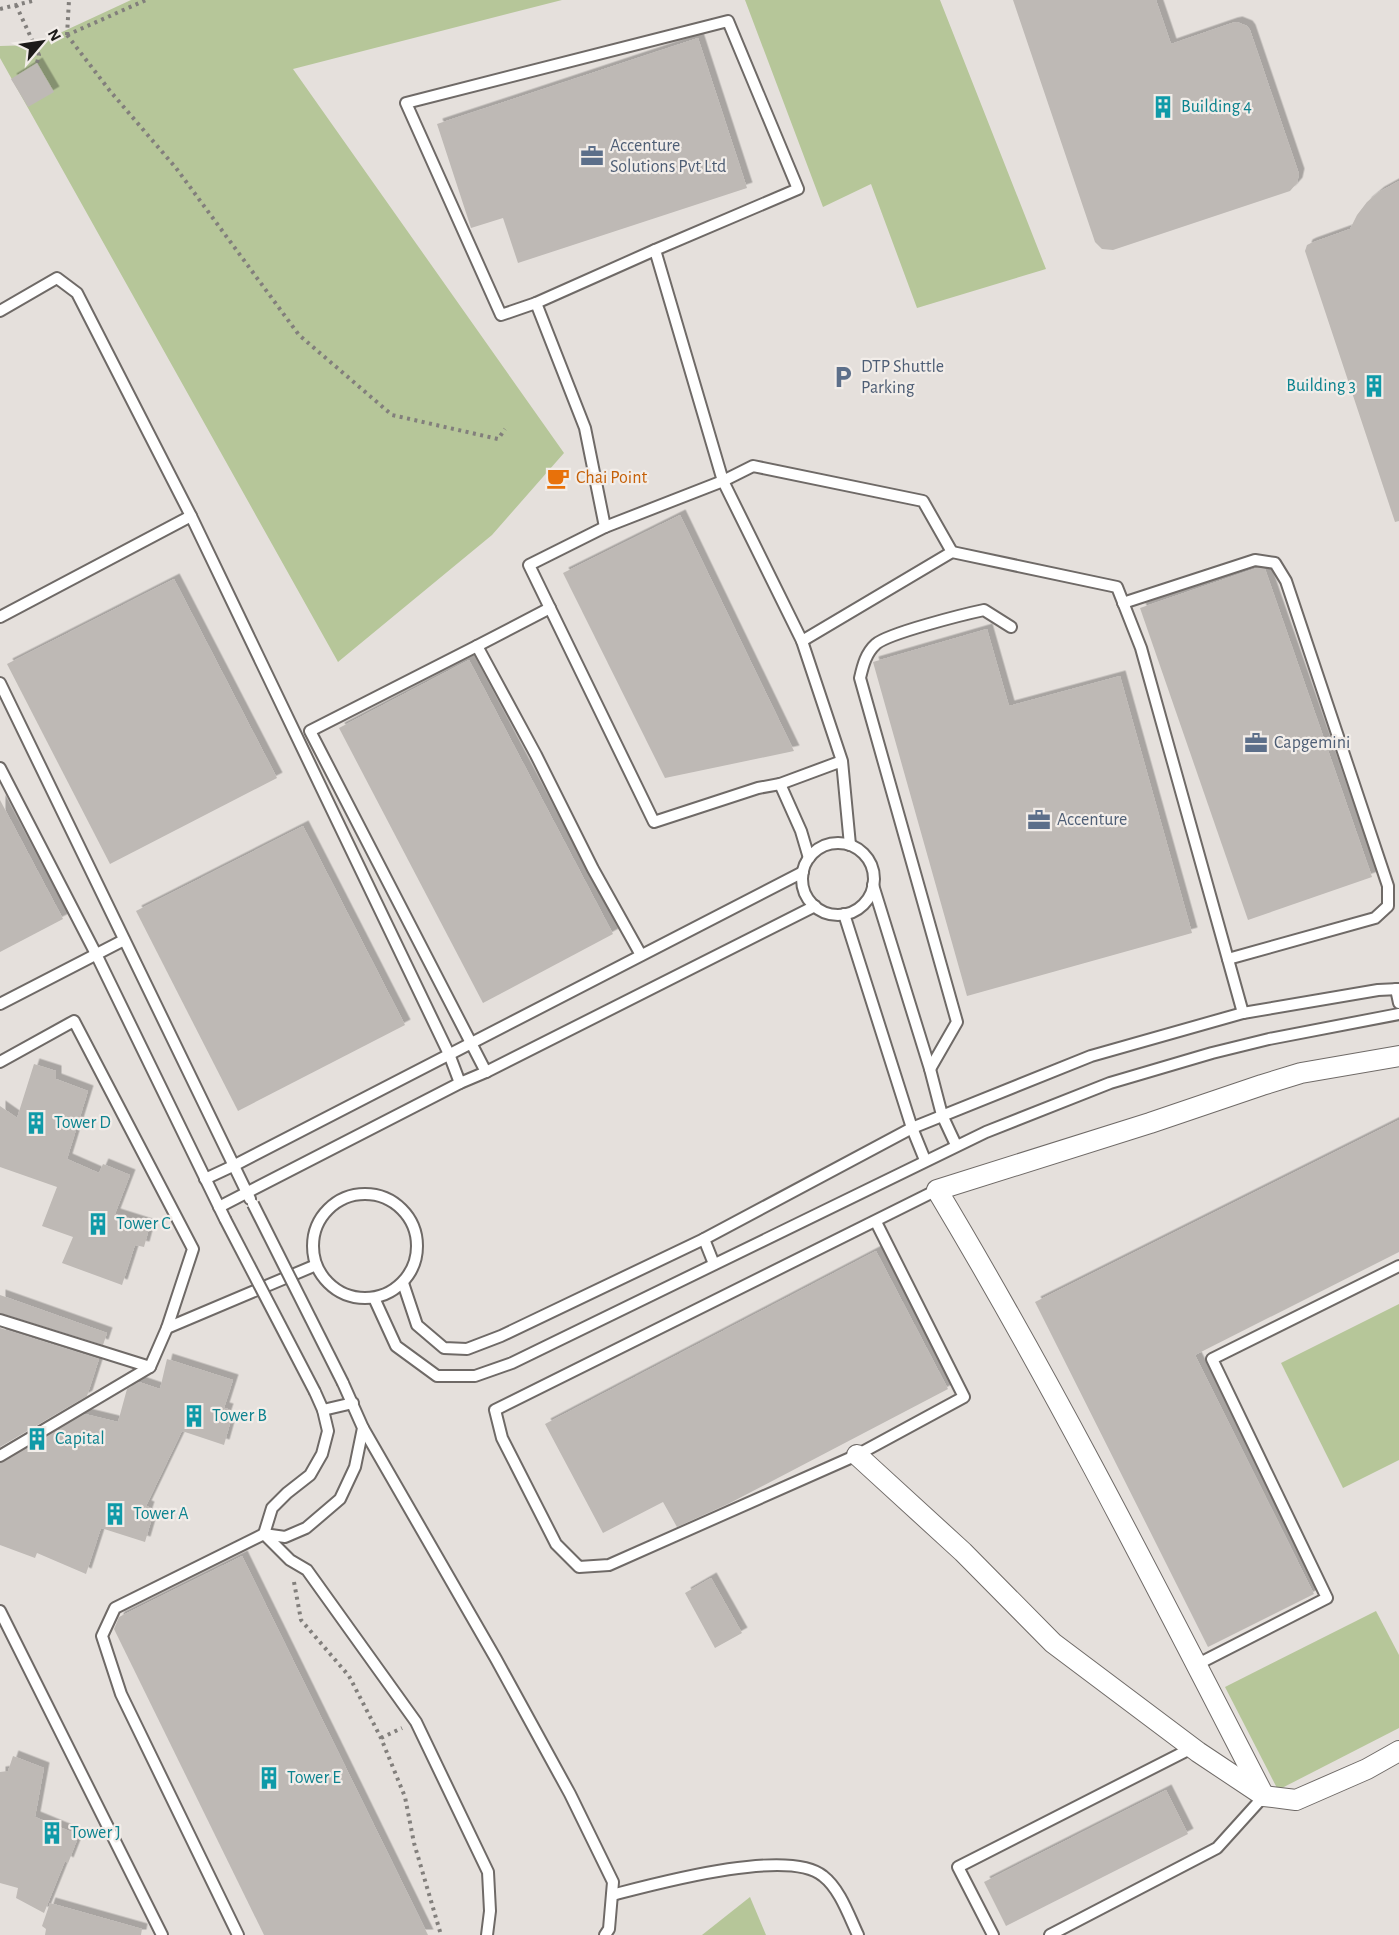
<svg xmlns="http://www.w3.org/2000/svg" width="1399" height="1935" font-family="'Alegreya Sans',sans-serif">
<defs>
<filter id="shadow"><feDropShadow dx="5.5" dy="-5.5" stdDeviation="0" flood-color="#0004"/></filter>
</defs>
<rect width="100%" height="100%" fill="#e5e0dc"/>
<g fill="#b6c699">
<path d="M131,0h431l-269,69 271,384 -72,82 -154,127 -338,-604v-12l34,-1z"/>
<path d="M745,0h195l106,269 -129,39 -46,-124 -48,23z"/>
<path d="M1399,1304v156l-56,28 -62,-125z"/>
<path d="M1376,1611l23,44v73l-121,62 -53,-103z"/>
<path d="M750,1897l16,38h-64z"/>
</g>
<g fill="#beb9b5" filter="url(#shadow)">
<path d="M1013,0h143l15,44 61,-21 5,-1 10,4 3,4 49,144 -2,9 -7,8 -177,59 -11,-1 -7,-7z"/>
<path d="M698,38l49,150 -229,75 -15,-45 -32,10 -34,-104z"/>
<path d="M37,63l17,29 -26,15 -17,-28z"/>
<path d="M1399,181v340l-4,1 -90,-271 2,-6 4,-2 39,-14 7,-14 10,-13 12,-10z"/>
<path d="M680,515l114,236 -129,27 -102,-205z"/>
<path d="M1257,568l8,1 107,308 -124,43 -108,-312z"/>
<path d="M174,579l103,199 -167,86 -103,-200z"/>
<path d="M987,629l22,77 111,-30 72,257 -225,63 -94,-334z"/>
<path d="M469,660l144,274 -130,69 -144,-275z"/>
<path d="M0,800l63,119 -63,33z"/>
<path d="M303,826l102,199 -167,86 -102,-200z"/>
<path d="M34,1064l22,7v8l32,12 -21,68 32,14 4,-9 27,11 -15,39 35,11 -6,22 -9,-2 -13,40 -60,-22 11,-26 -31,-11 15,-39 -57,-20v-61l17,12z"/>
<path d="M1399,1120v132l-204,103 119,239 -106,53 -173,-345z"/>
<path d="M876,1251l72,138 -220,115 -51,23 -14,-25 -60,31 -58,-109z"/>
<path d="M0,1295l107,38 -4,12 -103,-32z"/>
<path d="M0,1328l99,31 -12,37 -87,51z"/>
<path d="M167,1359l66,21 -9,28 4,1 -3,9 6,2 -7,25 -42,-14 -36,75 3,1 -3,9 6,2 -7,24 -44,-14 -15,46 -49,-21 -2,5 -35,-13v-82l85,-49 33,8 9,-33 12,-7 21,7z"/>
<path d="M242,1556l186,379h-164l-150,-306 5,-12z"/>
<path d="M711,1578l31,55 -27,15 -30,-55z"/>
<path d="M13,1756l31,12 -9,49 44,18 -11,28 -3,-2 -21,52 -28,-15 2,-10 -18,-5v-111l8,-1z"/>
<path d="M1166,1790l22,44 -182,92 -22,-44z"/>
<path d="M50,1903l92,26 -1,6h-96l1,-6 -4,-3z"/>
</g>
<g fill="none" stroke-linecap="round" stroke-linejoin="round">
<g stroke="#6f6a67" stroke-width="14">
<g id="service">
<path d="M536,303l119,-53"/>
<path d="M0,311l57,-33 20,15 114,223 258,538 11,29"/>
<path d="M605,527l118,-46 30,-15 170,35 29,51"/>
<path d="M1123,603l132,-43 20,3 11,18 102,305v20l-13,12 -147,41"/>
<path d="M0,617l191,-101"/>
<path d="M802,641l150,-89 165,35 24,61 102,365"/>
<path d="M477,646l73,-38"/>
<path d="M0,683l250,516"/>
<path d="M842,761l-62,23 -22,4 -104,34 -125,-257 76,-38 -20,-99 -49,-125 -35,12 -95,-212 322,-82 70,168 -143,61 68,231 79,160 40,120 8,84"/>
<path d="M0,768l96,186 129,265"/>
<path d="M780,784l21,47 8,27"/>
<circle cx="838" cy="879" r="36"/>
<path d="M873,885l57,184 12,46 14,30"/>
<path d="M844,914l68,214 13,32"/>
<path d="M1396,989l3,14"/>
<path d="M0,1004l124,-64"/>
<path d="M0,1062l74,-41 119,228 -26,79 -17,39 -150,89"/>
<path d="M930,1069l27,-47 -97,-344c3,-13 6,-25 16,-34 13,-11 89,-30 108,-34l27,17"/>
<path d="M486,1072l-176,-341 167,-85 59,109 57,114 48,86"/>
<path d="M205,1179l30,-14 568,-293"/>
<circle cx="365" cy="1246" r="52"/>
<path d="M219,1207l241,-124 26,-11 329,-166"/>
<path d="M876,1222l88,175 -107,58 -248,110 -30,2 -23,-23 -54,-106 -7,-28 442,-220"/>
<path d="M704,1239l10,25"/>
<path d="M403,1283l14,42 27,23 23,1 34,-13 203,-97 208,-111 179,-72 152,-43 135,-23 21,-1"/>
<path d="M374,1298l22,48 41,30h38l37,-13 474,-231 124,-49 102,-30 57,-14 130,-25"/>
<path d="M0,1320l150,47"/>
<path d="M167,1328l149,-63"/>
<path d="M323,1410l30,-7"/>
<path d="M363,1428l133,231 74,135 43,88 -4,47 -4,6"/>
<path d="M264,1534l26,26 17,10 109,152 72,150 2,39 -3,24"/>
<path d="M264,1534l8,-26 15,-15 23,-18 12,-21 6,-23 -5,-21 -8,-18"/>
<path d="M0,1611l162,324"/>
<path d="M1196,1665l131,-67 -115,-239 187,-93"/>
<path d="M612,1895c43,-11 176,-48 211,-19 17,13 26,40 35,59"/>
<path d="M238,1935l-117,-241 -19,-58 13,-28 149,-74 21,3 21,-9 34,-29 15,-32 8,-39 -20,-45"/>
<path d="M993,1935l-35,-68 234,-119"/>
<path d="M1050,1935l167,-87 47,-52"/>
</g>
</g>
<g stroke="#6f6a67" stroke-width="22">
<g id="minor">
<path d="M857,1455l106,97 90,91 145,109 66,44 32,4 71,-31 32,-18"/>
<path d="M1264,1796c-105,-204 -209,-409 -327,-606l213,-67 112,-38 39,-12 98,-17"/>
</g>
</g>
<g stroke="#827f7c" stroke-width="4" stroke-dasharray="3 4.5" stroke-linecap="butt">
<path d="M16,5l23,50 -2,8"/>
<path d="M0,9l36,-9"/>
<path d="M67,35l43,56 66,77 123,167 93,80 106,24 7,-10"/>
<path d="M67,35l79,-35"/>
<path d="M67,35l2,-35"/>
<path d="M294,1582l7,38 48,56 32,62 24,59 9,46 27,92"/>
<path d="M381,1738l21,-10"/>
</g>
<use href="#service" stroke="#fff" stroke-width="10"/>
<use href="#minor" stroke="#fff" stroke-width="20"/>
<g stroke="#6f6a67" stroke-width="14" stroke-linecap="butt">
<g id="service-bridge">
<path d="M253,1204l90,179"/>
<path d="M225,1219l90,173"/>
</g>
</g>
<use href="#service-bridge" stroke="#fff" stroke-width="10"/>
</g>
<defs>
<g id="building-bare" transform="scale(1.8)"><path d="M-4-6H4V6H1V3H-1V6H-4ZM-2.5-4.3h1.7v1.8h-1.7ZM.8-4.3h1.7v1.8H.8ZM-2.5-1h1.7V.8h-1.7ZM.8-1h1.7V.8H.8Z" fill="#0f9aa8" stroke="#f2ede9" stroke-width="2.5" paint-order="stroke"/></g>
<g id="office-bare" transform="scale(1.8)"><path d="M-6-3h4V-5.5h4V-3h4V5H-6ZM-1-4.5V-3h2v-1.5ZM-6 0V1H6V0Z" fill="#5c6f8a" stroke="#f2ede9" stroke-width="2.5" paint-order="stroke"/></g>
<g id="parking-bare" transform="scale(1.8)"><path d="M-3.5-5.5H1a3.5 3.5 0 0 1 0 7H-1V5.5H-3.5ZM-1-3.4V-.6H.8a1.4 1.4 0 0 0 0-2.8Z" fill="#5c6f8a" stroke="#f2ede9" stroke-width="2.5" paint-order="stroke"/></g>
<g id="cafe-bare" transform="scale(1.8)"><path d="M-5.5-4.5H6V0H3Q3 3.5 0 3.5H-2.5Q-5.5 3.5-5.5 0ZM3-3.2v2h1.7v-2ZM-6 4.5H4V6H-6Z" fill="#e8710a" stroke="#f2ede9" stroke-width="2.5" paint-order="stroke"/></g>
</defs>
<g fill-rule="evenodd">
<use href="#building-bare" x="1163" y="107"/>
<use href="#office-bare" x="592" y="156"/>
<use href="#parking-bare" x="843" y="377"/>
<use href="#building-bare" x="1374" y="386"/>
<use href="#cafe-bare" x="558" y="478"/>
<use href="#office-bare" x="1256" y="743"/>
<use href="#office-bare" x="1039" y="820"/>
<use href="#building-bare" x="36" y="1123"/>
<use href="#building-bare" x="98" y="1224"/>
<use href="#building-bare" x="194" y="1416"/>
<use href="#building-bare" x="37" y="1439"/>
<use href="#building-bare" x="115" y="1514"/>
<use href="#building-bare" x="269" y="1778"/>
<use href="#building-bare" x="52" y="1833"/>
</g>
<g text-anchor="middle" dominant-baseline="central" stroke-width="4.5" stroke-linejoin="round" paint-order="stroke">
<g font-size="18" fill="#0d838f" stroke="#f2ede9" text-anchor="start">
<text x="1181" y="107">Building 4</text>
<text x="1356" y="386" text-anchor="end">Building 3</text>
<text x="54" y="1123">Tower D</text>
<text x="116" y="1224">Tower C</text>
<text x="212" y="1416">Tower B</text>
<text x="55" y="1439">Capital</text>
<text x="133" y="1514">Tower A</text>
<text x="287" y="1778">Tower E</text>
<text x="70" y="1833">Tower J</text>
</g>
<g font-size="18" fill="#4e5e75" stroke="#f2ede9" text-anchor="start">
<text x="610" y="146">Accenture<tspan x="610" dy="21">Solutions Pvt Ltd</tspan></text>
<text x="861" y="367">DTP Shuttle<tspan x="861" dy="21">Parking</tspan></text>
<text x="1274" y="743">Capgemini</text>
<text x="1057" y="820">Accenture</text>
</g>
<g font-size="18" fill="#c56008" stroke="#f2ede9" text-anchor="start">
<text x="576" y="478">Chai Point</text>
</g>
</g>
<g transform="translate(42 42) rotate(61)" stroke="#f2ede9" stroke-width="4.5" paint-order="stroke">
<path d="M0-4.5L10 22L0 15L-10 22Z" fill="#1c1a19"/>
<text y="-9" font-size="16" font-weight="bold" text-anchor="middle" fill="#1c1a19">N</text>
</g>
</svg>
